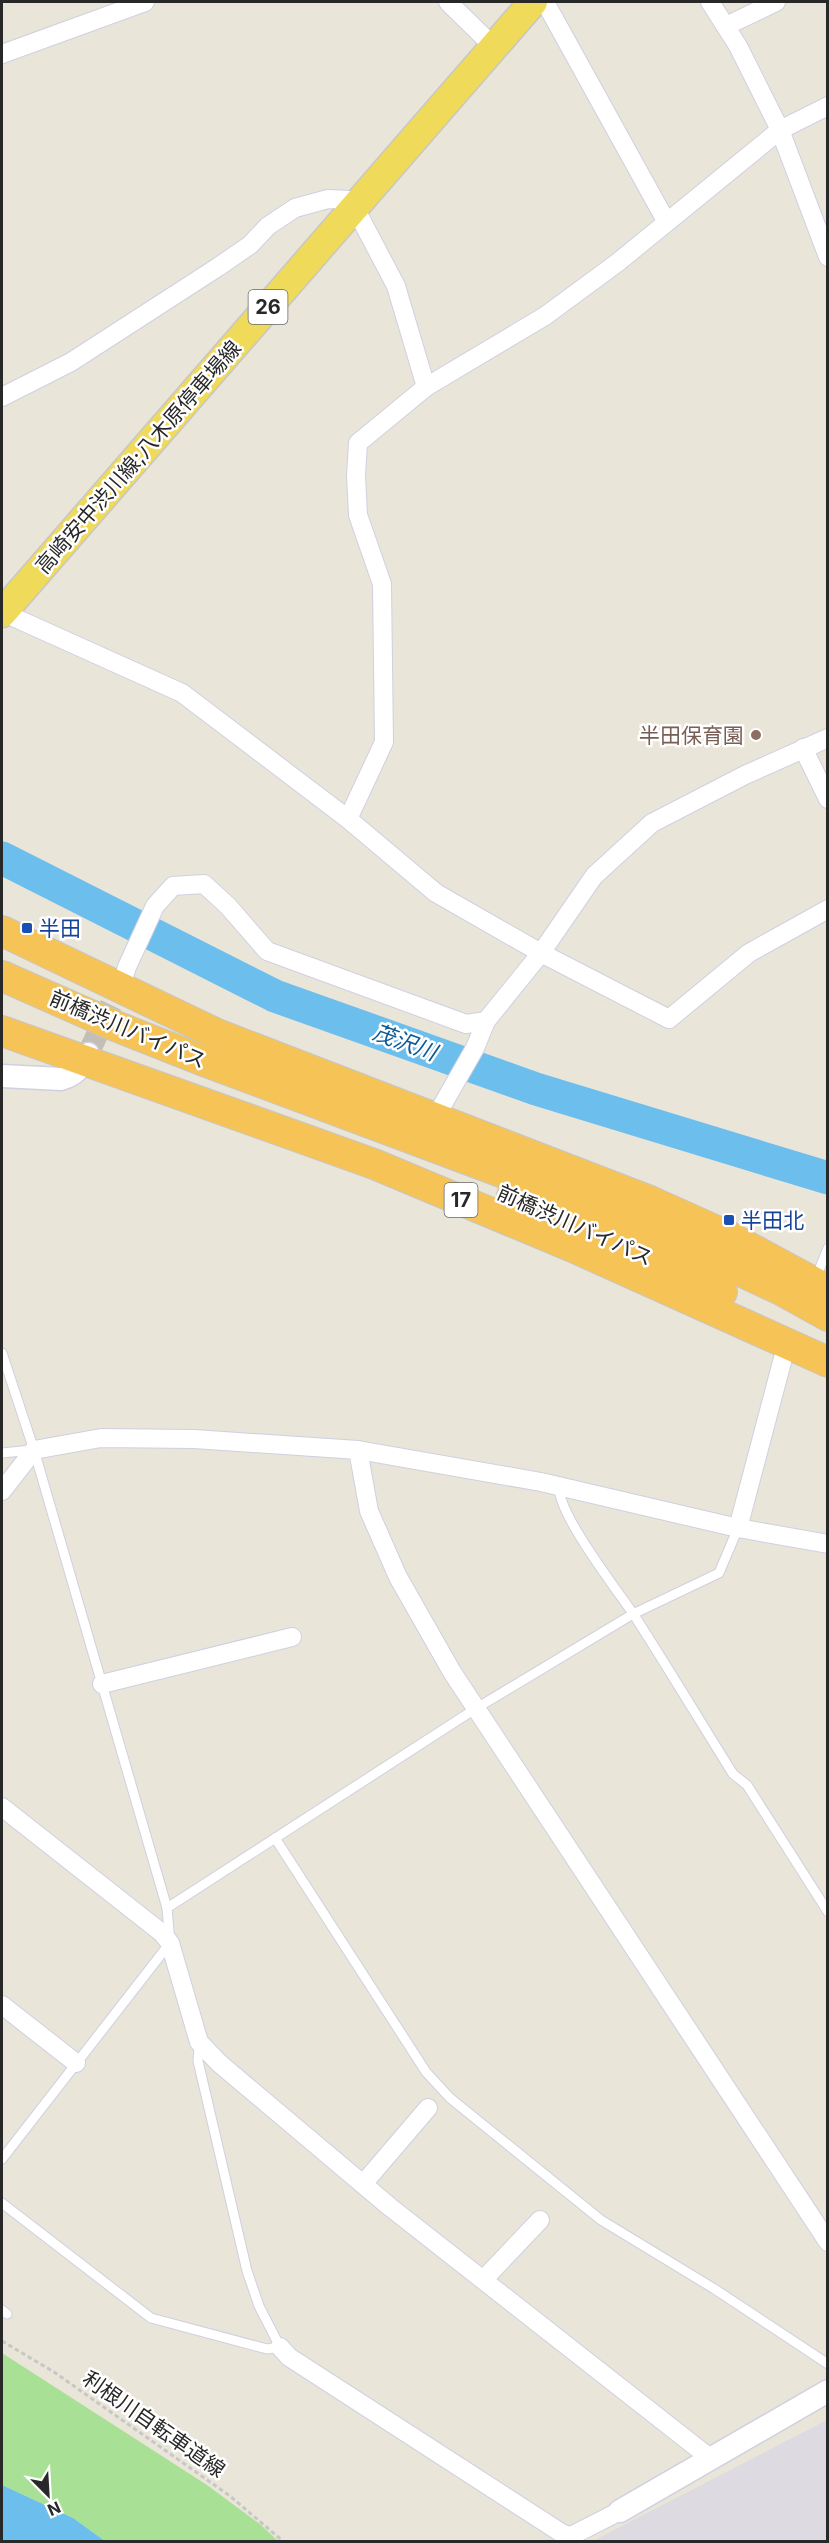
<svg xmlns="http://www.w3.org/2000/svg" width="829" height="2543" font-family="Inter,'Noto Sans JP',sans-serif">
<rect width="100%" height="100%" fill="#eae5d9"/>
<path fill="#dddae2" d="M827,2420v121h-234z"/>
<path fill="#a8e195" d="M2,2353l205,132 54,40 17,16h-173l-32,-23 -71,-33z"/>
<path fill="#6cbeed" d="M2,2485l71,33 32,23h-103z"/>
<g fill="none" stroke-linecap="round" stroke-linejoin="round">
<path stroke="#6cbeed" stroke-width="33" d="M2,858l273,138 261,93 292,89"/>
<path stroke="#c3bfb6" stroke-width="22" stroke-dasharray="22 11" stroke-linecap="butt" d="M88,1054l23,-49"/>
<g stroke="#cfd0e1" stroke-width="11">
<g id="service">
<path d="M815,1280l13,-32"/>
<path d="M2,1353l32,97 133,458 3,35 -168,216"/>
<path d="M2,1453l30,-3"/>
<path d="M559,1486c-2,27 58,104 75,129 34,53 66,106 99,159l14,11 81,127"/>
<path d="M275,1838l151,234 24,26 151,122 112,68 115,76"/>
<path d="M167,1908l308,-199 158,-95 86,-41 19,-45"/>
<path d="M2,2203l149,115 116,31 13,-2 -21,-41 -12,-35 -49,-210 1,-17"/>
<path d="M2,2310l5,4"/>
</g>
</g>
<g stroke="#cfd0e1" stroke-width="20">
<g id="minor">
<path d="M448,2l46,45"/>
<path d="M545,2l121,219"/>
<path d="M710,2l28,44 42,84 48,127"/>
<path d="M726,26l50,-24"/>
<path d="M2,54l143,-52"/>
<path d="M2,397l69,-35 147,-95 32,-22 18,-19 27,-18 33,-9 22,1 5,8 41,78 30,101"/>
<path d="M2,612l180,81 166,126 88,74 105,60 128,66 80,-66 79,-44"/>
<path d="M803,748l25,51"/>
<path d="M348,819l36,-77 -2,-158 -24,-69 -2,-39 2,-33 68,-56 119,-71 72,-53 163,-133 48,-24"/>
<path d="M121,987l6,-20 28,-61 18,-20 31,-2 24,22 39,45 199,73 20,-3 55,-68 53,-77 58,-53 93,-48 83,-37"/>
<path d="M435,1118l40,-70 11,-27"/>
<path d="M358,1450l11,61 29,66 54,95 376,570"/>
<path d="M2,1491l32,-41 67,-12 93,1 164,11 183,32 197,46 90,16"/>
<path d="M738,1528l49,-185"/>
<path d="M102,1684l190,-47"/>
<path d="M2,1807l160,126 8,10 29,99 20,21 171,144 320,251"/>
<path d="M2,2005l74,58"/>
<path d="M363,2184l65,-76"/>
<path d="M483,2280l57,-60"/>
<path d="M280,2347l9,10 274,177 8,2 49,-25"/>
</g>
</g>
<g stroke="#cfd0e1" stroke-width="25">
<g id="tertiary">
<path d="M2,1076l59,3c14,-4 21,-12 27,-25"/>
<path d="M620,2511l208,-120"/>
</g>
</g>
<g stroke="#c7c7c7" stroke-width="31">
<path id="primary" d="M2,613l531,-611"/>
</g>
<g stroke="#c7c7c7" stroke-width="32">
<g id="trunk">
<path d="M2,931l215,103 433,167 78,35 100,54"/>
<path d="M2,976l111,49 91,36 431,161 146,68 47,26"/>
<path d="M2,1031l372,133 201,84 253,114"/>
<path d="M512,1196l120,53 90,43"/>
</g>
</g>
<path stroke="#c7c7c7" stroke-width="3" stroke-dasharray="4.5 3" stroke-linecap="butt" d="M2,2341l52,31 176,124 54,46"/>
<use href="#service" stroke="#fff" stroke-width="9"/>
<use href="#minor" stroke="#fff" stroke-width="18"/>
<use href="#tertiary" stroke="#fff" stroke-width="22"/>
<use href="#primary" stroke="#efda5a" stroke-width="28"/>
<use href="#trunk" stroke="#f6c356" stroke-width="30"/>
</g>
<circle fill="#8d6e63" stroke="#fff" stroke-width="2" cx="756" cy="735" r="6"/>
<g fill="#1a4fb4" stroke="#fff" stroke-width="2">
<rect x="21" y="922" width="12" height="12" rx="3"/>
<rect x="723" y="1214" width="12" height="12" rx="3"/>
</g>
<g text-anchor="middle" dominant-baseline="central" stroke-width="5" stroke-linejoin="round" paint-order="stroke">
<g fill="#fff" stroke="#686868" stroke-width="1.5">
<rect x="248.5" y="290" width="39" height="34" rx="4.5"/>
<rect x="444.5" y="1183" width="33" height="34" rx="4.5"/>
</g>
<g font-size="20" font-weight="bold" fill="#282828">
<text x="268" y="307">26</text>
<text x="461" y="1200">17</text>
</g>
<g font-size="21" fill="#282828" stroke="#fff">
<text transform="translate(138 457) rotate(-49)">高崎安中渋川線;八木原停車場線</text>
<text transform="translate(128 1029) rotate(23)">前橋渋川バイパス</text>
<text transform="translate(575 1225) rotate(24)">前橋渋川バイパス</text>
<text transform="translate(154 2424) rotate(35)">利根川自転車道線</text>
</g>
<g font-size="21" fill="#785e54" stroke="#fff" text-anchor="end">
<text x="744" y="735">半田保育園</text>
</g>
<g font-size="21" fill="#164399" stroke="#fff" text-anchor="start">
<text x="39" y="928">半田</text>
<text x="741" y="1220">半田北</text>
</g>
<g font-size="22" font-style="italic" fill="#0e5a95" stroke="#fff">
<text transform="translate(405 1042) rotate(20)">茂沢川</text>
</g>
</g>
<rect width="829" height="2543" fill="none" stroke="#282828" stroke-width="6"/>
<g transform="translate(48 2495) rotate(156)" stroke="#ffffff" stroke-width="4.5" paint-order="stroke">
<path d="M0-4.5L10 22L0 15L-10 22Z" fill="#282828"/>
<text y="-9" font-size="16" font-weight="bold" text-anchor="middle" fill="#282828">N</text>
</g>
</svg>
